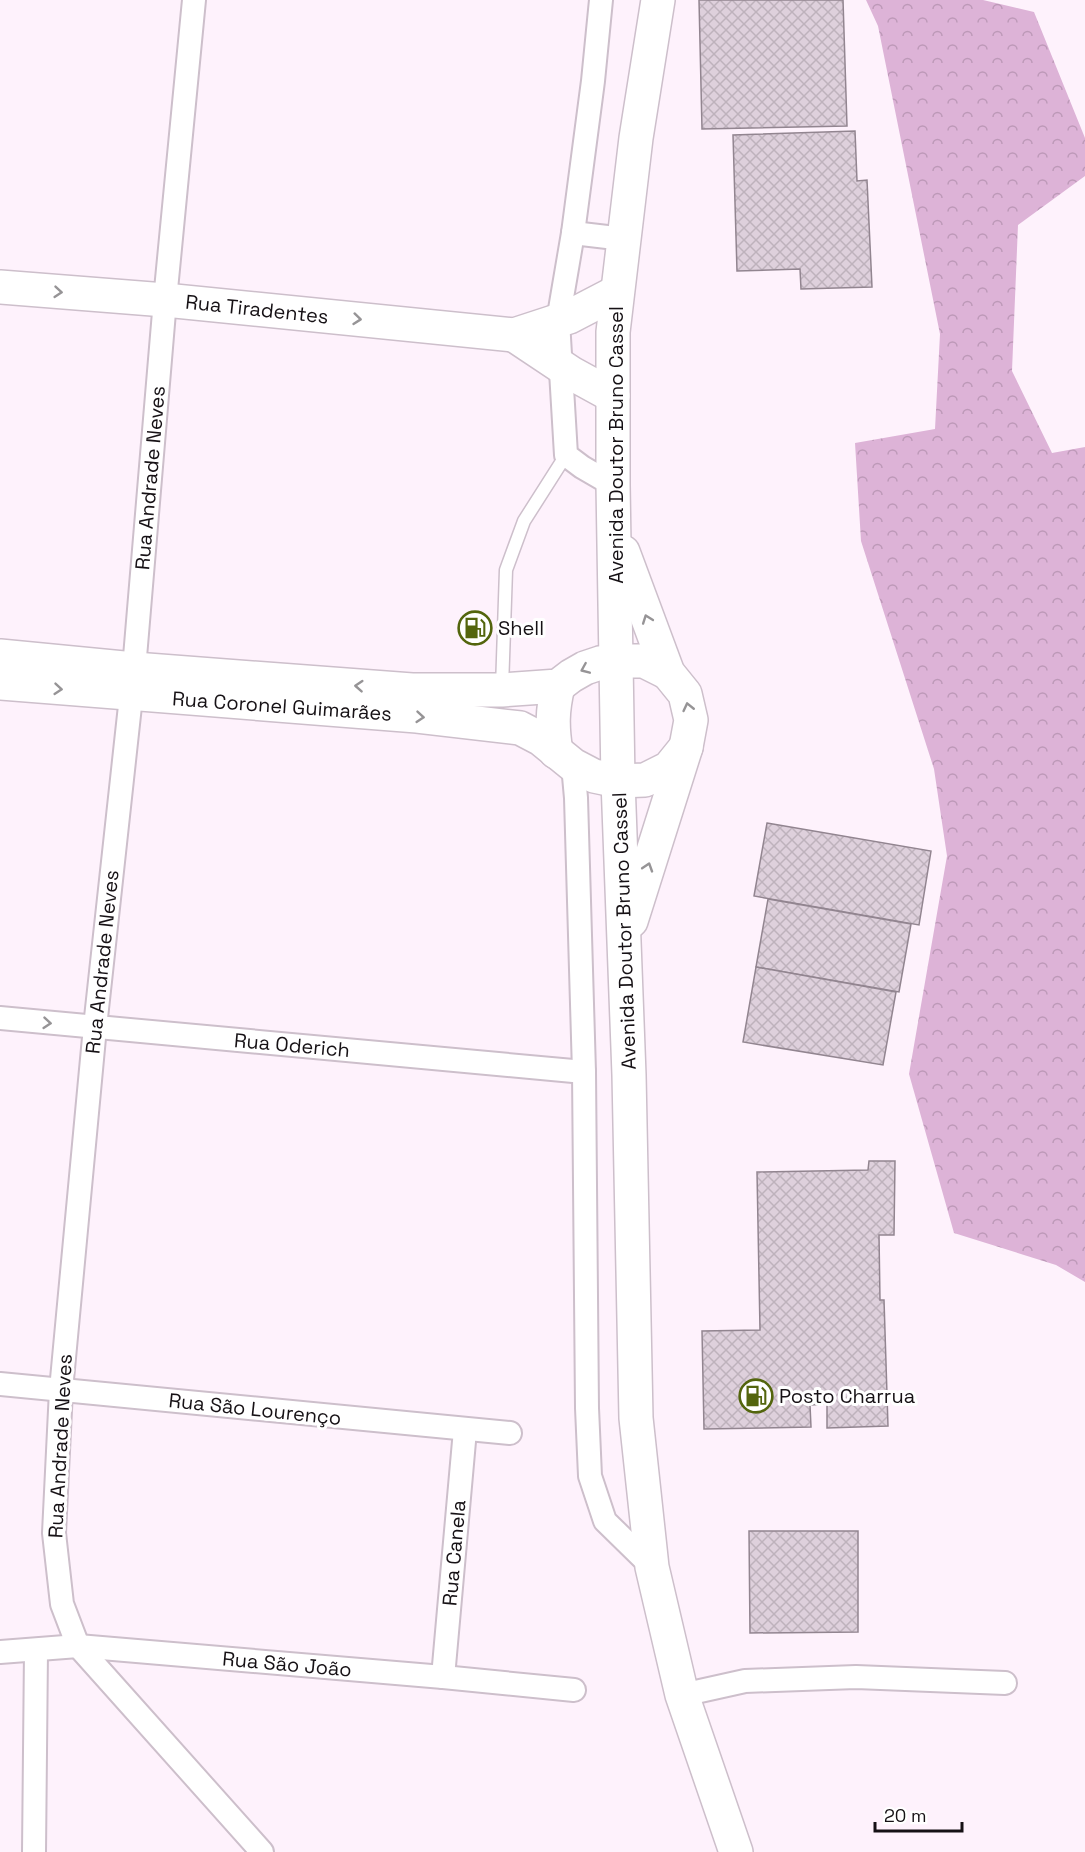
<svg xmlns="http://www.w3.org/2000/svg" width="1085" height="1852" font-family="'Space Grotesk',sans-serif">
<defs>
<pattern id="forest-crowns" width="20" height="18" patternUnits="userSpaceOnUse" patternTransform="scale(1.5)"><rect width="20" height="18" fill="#ddb3d7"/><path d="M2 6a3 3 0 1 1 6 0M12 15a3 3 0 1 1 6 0" fill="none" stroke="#bd99b8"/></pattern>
<pattern id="building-cross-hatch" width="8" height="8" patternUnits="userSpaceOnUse" patternTransform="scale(1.5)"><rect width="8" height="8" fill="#ded0dc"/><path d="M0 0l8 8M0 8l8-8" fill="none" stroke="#beb2bc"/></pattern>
</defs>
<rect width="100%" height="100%" fill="#fef2fc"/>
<path fill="url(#forest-crowns)" d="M866,0h117l51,12 51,126v38l-67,49 -6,146 40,82 33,-6v835l-29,-17 -102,-32 -45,-159 38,-218 -13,-87 -73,-228 -6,-98 80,-14 5,-95 -62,-308z"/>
<g fill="url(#building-cross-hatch)" stroke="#928590" stroke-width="1.5">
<path d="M699,0h144l4,126 -145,3z"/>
<path d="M855,131l2,50 10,-1 5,107 -71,2 -1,-20 -63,2 -4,-136z"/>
<path d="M767,823l164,28 -12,74 -165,-29z"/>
<path d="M768,899l143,25 -12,68 -143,-25z"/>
<path d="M756,967l140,25 -13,73 -140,-23z"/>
<path d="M869,1161h26l-1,74h-15l1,65h4l4,126 -61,2v-24l-17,1 1,22 -107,2 -2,-98 58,-1 -3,-158 111,-2z"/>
<path d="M749,1531h109v101l-108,1z"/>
</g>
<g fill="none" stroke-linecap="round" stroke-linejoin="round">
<g stroke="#cdbfcb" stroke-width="15">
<path id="lane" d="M502,688l4,-118 18,-49 42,-66"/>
</g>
<g stroke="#cdbfcb" stroke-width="26">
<g id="street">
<path d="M194,0l-29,300 -31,369 -39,358 -34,363 -7,143 8,71 16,42 184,206"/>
<path d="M601,0l-8,81 -20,152 -15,88 8,134 16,12 31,18"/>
<path d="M573,233l51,6"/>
<path d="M573,765l3,33 8,274 3,336 3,68 15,45 47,46"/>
<path d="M0,1018l584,54"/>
<path d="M0,1384l510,49"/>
<path d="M0,1652l78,-6 365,31 131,13"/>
<path d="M443,1677l22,-247"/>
<path d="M682,1695l63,-14 111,-4 149,6"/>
<path d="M34,1852l2,-201"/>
</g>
</g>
<g stroke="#cdbfcb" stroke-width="36">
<g id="primary">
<path d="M658,0l-22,138 -23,194v153l5,296 11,294 7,343 16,149 30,128 54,157"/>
<path d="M0,287l165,13 349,35 55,-18 48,-25"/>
<path d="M514,335l57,38 42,23"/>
<path d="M623,552l45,121 17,21 6,26 -5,27 -55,174"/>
<path d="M0,656l134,13 278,21h90l56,-4 13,-10 14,-8 15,-5 17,-2h27l24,12"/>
<path d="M0,683l417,33 103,12 21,11 32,26 21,11 24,5 27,-1 24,-12 17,-21"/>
<path d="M556,752c-4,-25 -4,-41 2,-66"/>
</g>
</g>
<use href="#lane" stroke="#fff" stroke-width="12"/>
<use href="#street" stroke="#fff" stroke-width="22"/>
<use href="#primary" stroke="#fff" stroke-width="33"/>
</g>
<defs><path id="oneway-chevron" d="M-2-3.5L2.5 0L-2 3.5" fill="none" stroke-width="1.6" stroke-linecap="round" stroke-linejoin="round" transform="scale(1.5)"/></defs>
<g stroke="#969496">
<use href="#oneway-chevron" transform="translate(58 292) rotate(5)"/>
<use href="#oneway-chevron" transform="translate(357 319) rotate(6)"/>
<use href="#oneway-chevron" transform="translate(647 619) rotate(-110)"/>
<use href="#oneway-chevron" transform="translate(585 669) rotate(157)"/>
<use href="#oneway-chevron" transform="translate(359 686) rotate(-176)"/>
<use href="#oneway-chevron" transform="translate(58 689) rotate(5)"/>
<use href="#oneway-chevron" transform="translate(688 707) rotate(-103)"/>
<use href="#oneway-chevron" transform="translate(420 717) rotate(5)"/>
<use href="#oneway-chevron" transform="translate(648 867) rotate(-72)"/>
<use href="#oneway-chevron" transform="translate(47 1023) rotate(5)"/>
</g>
<defs>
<g id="fuel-ring" transform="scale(1.725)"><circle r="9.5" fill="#fff" stroke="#53650d" stroke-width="1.5"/><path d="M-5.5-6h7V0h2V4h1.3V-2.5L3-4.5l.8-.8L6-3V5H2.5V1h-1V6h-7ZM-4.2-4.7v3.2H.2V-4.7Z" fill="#53650d"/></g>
</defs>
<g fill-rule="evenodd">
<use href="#fuel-ring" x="475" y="628"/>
<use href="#fuel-ring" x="756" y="1396"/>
</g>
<g text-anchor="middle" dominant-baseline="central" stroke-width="6" stroke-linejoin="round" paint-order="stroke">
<g font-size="20" fill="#161115" stroke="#fff">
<text transform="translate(257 309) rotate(6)">Rua Tiradentes</text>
<text transform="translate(616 445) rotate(-90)">Avenida Doutor Bruno Cassel</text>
<text transform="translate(150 478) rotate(-85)">Rua Andrade Neves</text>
<text transform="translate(282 706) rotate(4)">Rua Coronel Guimarães</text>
<text transform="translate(624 931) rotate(-92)">Avenida Doutor Bruno Cassel</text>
<text transform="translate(102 962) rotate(-84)">Rua Andrade Neves</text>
<text transform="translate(292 1045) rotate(5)">Rua Oderich</text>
<text transform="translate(255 1409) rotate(6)">Rua São Lourenço</text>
<text transform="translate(60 1446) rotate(-87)">Rua Andrade Neves</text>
<text transform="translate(454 1553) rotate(-85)">Rua Canela</text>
<text transform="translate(287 1664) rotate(5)">Rua São João</text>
</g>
<g font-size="20" fill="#161115" stroke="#fff" text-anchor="start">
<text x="498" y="628">Shell</text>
<text x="779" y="1396">Posto Charrua</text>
</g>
</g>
<path d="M875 1822v9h87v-9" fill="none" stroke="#161115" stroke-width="3"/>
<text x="884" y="1822" font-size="18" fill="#161115" stroke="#ffffff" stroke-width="4.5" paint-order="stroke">20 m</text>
</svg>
